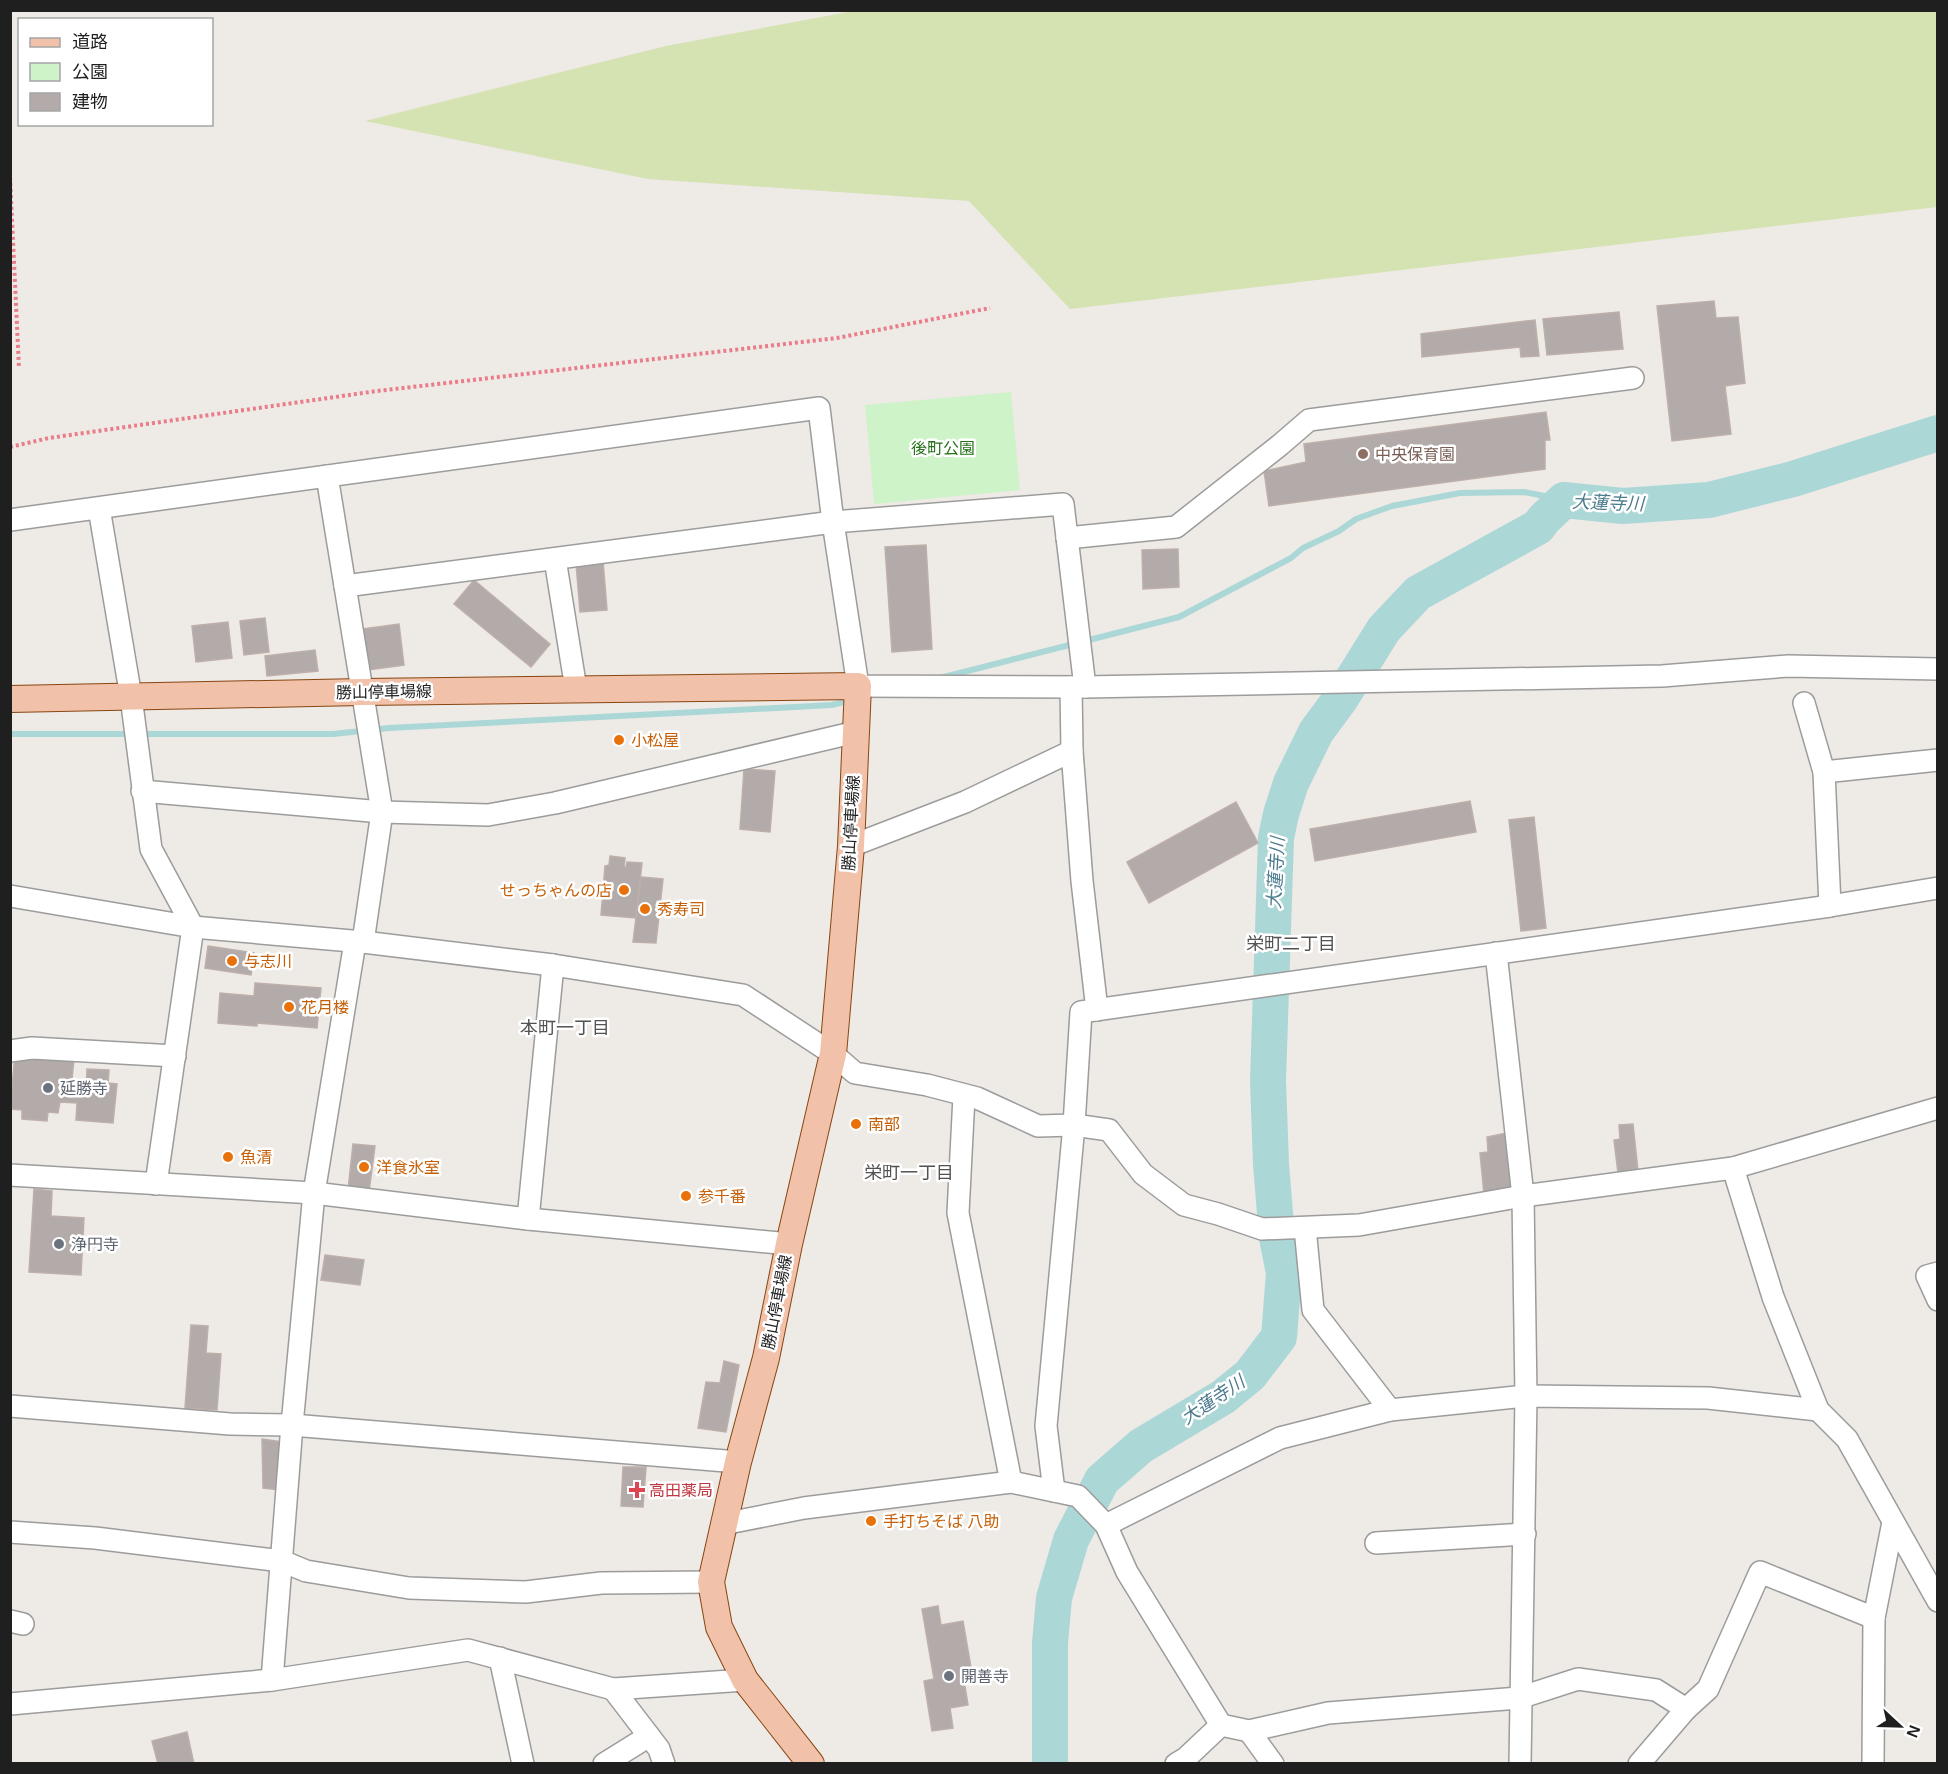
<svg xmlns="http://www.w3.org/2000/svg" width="1948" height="1774" font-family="Helvetica,'Noto Sans JP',sans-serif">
<rect width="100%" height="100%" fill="#eeeae6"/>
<path fill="#d5e2b2" d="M859,10l1078,1v196l-867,102 -101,-108 -321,-22 -283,-58 301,-75z"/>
<path fill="#cff3c9" d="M1011,392l9,98 -146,14 -9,-99z"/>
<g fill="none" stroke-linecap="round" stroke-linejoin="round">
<g stroke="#acd7d7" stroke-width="6">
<path d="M940,678l239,-61 112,-59 12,-10 36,-17 17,-12 36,-13 68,-13 64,-1 40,8"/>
<path d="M10,734h323l56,-6 443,-23 19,-5"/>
</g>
<path stroke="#acd7d7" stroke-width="36" d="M1050,1764v-121l4,-45 17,-58 31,-60 39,-34 82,-49 27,-22 29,-38 5,-64 -7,-35 -6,-74 -3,-83 8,-243 5,-24 10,-31 25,-51 25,-34 43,-69 34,-36 120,-66 6,-8 20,-19 59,6 86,-6 84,-21 145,-46"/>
</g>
<g fill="#b3aba9" stroke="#beafaa" stroke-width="1.5">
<path d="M1714,301l2,17 22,-1 7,66 -20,3 6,48 -59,7 -15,-135z"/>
<path d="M1619,312l4,37 -76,6 -4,-36z"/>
<path d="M1535,320l4,36 -18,1 -1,-10 -98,10 -1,-23z"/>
<path d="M1546,412l4,28h-5v29l-276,37 -5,-35 42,-9 -2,-18z"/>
<path d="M926,545l6,104 -40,3 -7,-105z"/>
<path d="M1178,549l1,38 -36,2 -1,-39z"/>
<path d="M603,561l4,49 -27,2 -4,-49z"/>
<path d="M474,580l76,64 -19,23 -77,-63z"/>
<path d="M265,618l4,34 -25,3 -4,-34z"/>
<path d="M228,622l4,36 -36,4 -4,-36z"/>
<path d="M399,624l5,41 -36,5 -5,-41z"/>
<path d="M315,650l3,21 -51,5 -2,-20z"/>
<path d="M744,769l31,2 -5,61 -30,-3z"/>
<path d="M1470,801l6,31 -161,29 -5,-32z"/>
<path d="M1236,802l22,41 -109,60 -22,-41z"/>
<path d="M1534,817l12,111 -25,3 -12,-111z"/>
<path d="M610,856l15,2 -1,9h2l1,-5 15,1 -6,55 -35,-3 4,-49 4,-1z"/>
<path d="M641,877l22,2 -7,64 -23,-1z"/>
<path d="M208,946l46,7 -3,22 -46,-7z"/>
<path d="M255,983l66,5 -4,40 -60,-5v3l-39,-3 2,-30 34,3z"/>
<path d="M15,1054l59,5 -3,31 15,1 1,-22 22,1 -1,13 9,1 -4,39 -37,-3 1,-17 -17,-1 -2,11 -10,-1 -1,9 -25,-2v-9l-12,-1z"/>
<path d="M1633,1124l5,47 -20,2 -4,-33 6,-1 -1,-14z"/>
<path d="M1507,1133l5,57 -28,4 -4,-41 8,-1 -1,-15z"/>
<path d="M353,1144l22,2 -6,46 -21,-2z"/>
<path d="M34,1189l18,2 -1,25 33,2 -3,57 -52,-3z"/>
<path d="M325,1255l39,5 -4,25 -39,-5z"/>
<path d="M191,1325l17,1 -2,27 15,1 -4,56 -32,-2z"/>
<path d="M724,1361l15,4 -13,67 -28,-4 8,-46 14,1z"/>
<path d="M262,1439l20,3 -2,48 -17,-2z"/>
<path d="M623,1467h23l-3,40 -22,-1z"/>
<path d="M938,1606l3,19 22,-4 9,52 -9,1 5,31 -18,3 3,20 -21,3 -8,-50 10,-2 -12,-70z"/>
<path d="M187,1732l7,32h-36l-6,-23z"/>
</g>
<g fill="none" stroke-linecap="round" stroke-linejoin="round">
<g stroke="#9c9c9c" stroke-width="24">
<g id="minor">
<path d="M327,476l55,336 -19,130"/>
<path d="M99,508l32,189 20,152 42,78 -37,257"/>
<path d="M10,520l809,-112 14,114 25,164 227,1 577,-11 126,-10 150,3"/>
<path d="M1067,538l109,-11 104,-82 29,-25 324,-42"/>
<path d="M555,559l21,130"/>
<path d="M345,586l488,-64 230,-18 22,183"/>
<path d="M1071,687l1,64"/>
<path d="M1804,703l20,69 6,134"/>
<path d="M1824,772l114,-12"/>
<path d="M142,791l240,21 106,3 67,-12 301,-71"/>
<path d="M851,846l114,-44 107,-51 10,130 15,129"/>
<path d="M10,896l183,31 170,15 190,23 190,30 90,59 22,19 72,12 50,13 61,28 36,-1 35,5 34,44 41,31 34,9 44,15 97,-4 164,-29 210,-28 205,-60"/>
<path d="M1496,953l27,243 3,200 -6,368"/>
<path d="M10,1051l22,-3 143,8"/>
<path d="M964,1096l-6,117 53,269"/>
<path d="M1733,1168l40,129 45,113 29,29 91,162"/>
<path d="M10,1175l304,18 214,26 261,25"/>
<path d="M528,1219l25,-254"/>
<path d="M1305,1228l8,82 77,100"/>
<path d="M1938,1273l-11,3 11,24"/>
<path d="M10,1406l220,18 62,1 446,37"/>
<path d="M1054,1491l-8,-65 28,-301 7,-113 749,-106 108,-18"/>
<path d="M723,1524l81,-16 207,-26 67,14 28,29 21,47 94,153 28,6 79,-18 191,-15 59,-19 78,11 30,19"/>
<path d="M1106,1525l174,-87 110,-28 136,-14 182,2 110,12"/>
<path d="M10,1532l85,6 187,23 24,10 103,17 117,4 75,-9 110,-1"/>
<path d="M1376,1543l149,-9"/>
<path d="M10,1621l13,3"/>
<path d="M500,1658l23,106"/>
<path d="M272,1680l20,-255 22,-232 41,-251"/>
<path d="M613,1689l46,60 5,15"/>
<path d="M10,1704l262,-24 196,-30 145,39 132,-9"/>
<path d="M1249,1731l24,33"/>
<path d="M604,1764l45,-28"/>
<path d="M1176,1764l10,-6 35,-33"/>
<path d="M1639,1764l47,-55 22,-20 52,-117 114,46"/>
<path d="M1873,1764l1,-146 19,-96"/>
</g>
</g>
<g stroke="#884612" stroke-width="28">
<path id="major" d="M10,699l352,-7 496,-6 -7,160 -18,208 -44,190 -23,114 -28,104 -27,120 8,45 26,53 66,84"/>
</g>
<g stroke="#e97d8a" stroke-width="4" stroke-dasharray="3 3" stroke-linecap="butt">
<path d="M10,177l9,191"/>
<path d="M10,447l39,-9 328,-47 460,-53 153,-30"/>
</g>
<use href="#minor" stroke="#fff" stroke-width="21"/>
<use href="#major" stroke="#f1c1a9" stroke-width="26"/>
</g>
<circle fill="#8d6e63" stroke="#fff" stroke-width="2" cx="1363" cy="454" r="6"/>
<g fill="#e8710a" stroke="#fff" stroke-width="2">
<circle cx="619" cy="740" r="6"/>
<circle cx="624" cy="890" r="6"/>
<circle cx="645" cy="909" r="6"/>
<circle cx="232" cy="961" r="6"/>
<circle cx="289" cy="1007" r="6"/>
<circle cx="856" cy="1124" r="6"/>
<circle cx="228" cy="1157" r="6"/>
<circle cx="364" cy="1167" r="6"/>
<circle cx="686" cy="1196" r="6"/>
<circle cx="871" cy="1521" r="6"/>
</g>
<g fill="#6b7280" stroke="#fff" stroke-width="2">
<circle cx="48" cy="1088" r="6"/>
<circle cx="59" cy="1244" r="6"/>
<circle cx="949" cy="1676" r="6"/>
</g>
<path fill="#e0444e" stroke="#fff" stroke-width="2" d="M634 1481h6v6h6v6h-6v6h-6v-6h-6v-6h6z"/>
<g text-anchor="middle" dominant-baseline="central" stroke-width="5" stroke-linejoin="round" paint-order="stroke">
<g font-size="16" fill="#267119" stroke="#fff">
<text x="943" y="448">後町公園</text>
</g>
<g font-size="16" fill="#785e54" stroke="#fff" text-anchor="start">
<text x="1375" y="454">中央保育園</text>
</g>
<g font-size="16" fill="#1f1f1f" stroke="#fff">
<text transform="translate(384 692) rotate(-1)">勝山停車場線</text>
<text transform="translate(851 823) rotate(-87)">勝山停車場線</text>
<text transform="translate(777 1302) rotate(-79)">勝山停車場線</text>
</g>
<g font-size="16" fill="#c56008" stroke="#fff" text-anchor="start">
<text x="631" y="740">小松屋</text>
<text x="612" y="890" text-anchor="end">せっちゃんの店</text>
<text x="657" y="909">秀寿司</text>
<text x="244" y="961">与志川</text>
<text x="301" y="1007">花月楼</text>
<text x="868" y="1124">南部</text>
<text x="240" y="1157">魚清</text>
<text x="376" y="1167">洋食氷室</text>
<text x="698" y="1196">参千番</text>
<text x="883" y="1521">手打ちそば 八助</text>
</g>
<g font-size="16" fill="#5b616d" stroke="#fff" text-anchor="start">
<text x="60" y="1088">延勝寺</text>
<text x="71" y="1244">浄円寺</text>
<text x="961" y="1676">開善寺</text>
</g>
<g font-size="16" fill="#be3a42" stroke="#fff" text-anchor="start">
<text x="649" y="1490">高田薬局</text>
</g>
<g font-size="18" font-style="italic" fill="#4c7b8d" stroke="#fff">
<text transform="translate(1608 503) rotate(2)">大蓮寺川</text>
<text transform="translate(1276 873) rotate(-87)">大蓮寺川</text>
<text transform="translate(1213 1400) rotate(-34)">大蓮寺川</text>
</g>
<g font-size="18" fill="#525252" stroke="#fff">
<text x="1291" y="944">栄町二丁目</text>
<text x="565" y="1028">本町一丁目</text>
<text x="909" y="1173">栄町一丁目</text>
</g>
</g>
<rect width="1948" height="1774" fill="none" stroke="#1f1f1f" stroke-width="24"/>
<rect x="18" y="18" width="195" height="108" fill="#ffffff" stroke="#a5a5a5" stroke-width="1.5"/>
<rect x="30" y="38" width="30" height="9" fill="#f1c1a9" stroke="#a5a5a5" stroke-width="1.5"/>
<text x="72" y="48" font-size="18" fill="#1f1f1f">道路</text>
<rect x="30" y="63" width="30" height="18" fill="#cff3c9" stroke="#a5a5a5" stroke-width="1.5"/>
<text x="72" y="78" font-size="18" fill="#1f1f1f">公園</text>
<rect x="30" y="93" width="30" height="18" fill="#b3aba9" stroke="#a5a5a5" stroke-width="1.5"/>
<text x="72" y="108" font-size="18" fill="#1f1f1f">建物</text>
<g transform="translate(1900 1726) rotate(112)" stroke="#ffffff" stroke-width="4.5" paint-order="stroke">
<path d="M0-4.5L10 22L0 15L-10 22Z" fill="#1f1f1f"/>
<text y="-9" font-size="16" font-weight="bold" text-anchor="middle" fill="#1f1f1f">N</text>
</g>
</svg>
